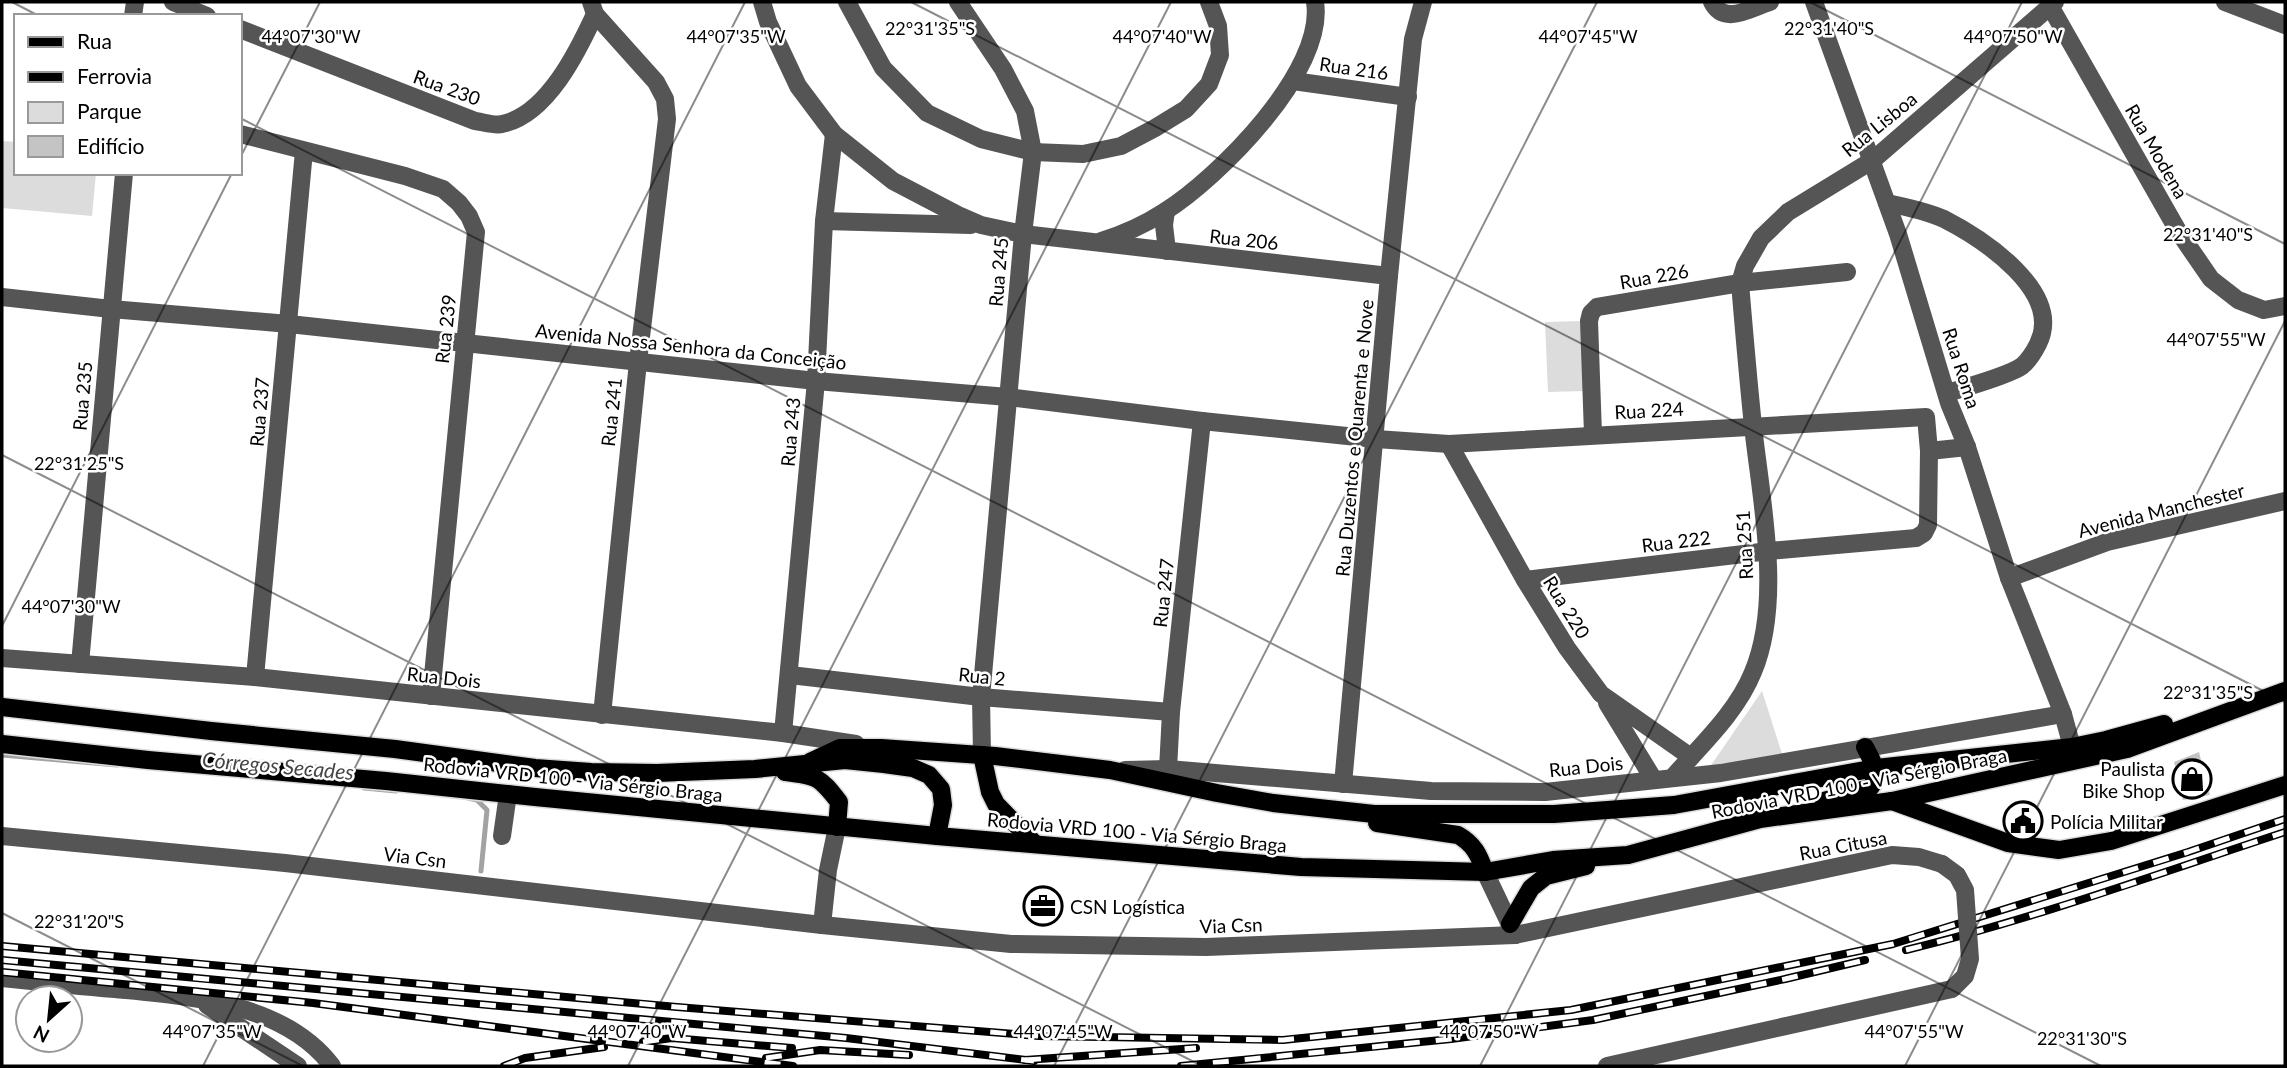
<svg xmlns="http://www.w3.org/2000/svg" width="2287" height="1068" font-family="Lato,sans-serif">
<rect width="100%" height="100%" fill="#fff"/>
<g fill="#dcdcdc">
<path d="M2,141l14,1v31h80l-4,43 -90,-8z"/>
<path d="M1582,321l3,70 -37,1 -3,-70z"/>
<path d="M1762,691l21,66 -78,17z"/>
</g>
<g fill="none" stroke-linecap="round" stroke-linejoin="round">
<g stroke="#a3a3a3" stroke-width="5">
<path d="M2,755l115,10"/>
<path d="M364,788l32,3"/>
<path d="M468,798l9,2 10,10 -6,61"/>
</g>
</g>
<path fill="#c4c4c4" d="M2199,752l11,43 -27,5 -9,-38z"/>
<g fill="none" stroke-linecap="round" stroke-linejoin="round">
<g stroke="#dbdbdb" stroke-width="21">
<g id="major">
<path d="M2,707l209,24 184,18 140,19 56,4 66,1 98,-4 90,-9 39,4 29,4 16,7 12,14 2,16 -6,31"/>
<path d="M2,744l146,16 238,21 149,16 402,39 364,31 184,5 68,-12 75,-5 132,-36 132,-18 235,-52 158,-58"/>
<path d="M982,755l8,37 6,12 39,40"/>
<path d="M810,762l30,-14h41l114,8 115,14 107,23 56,10 101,11h180l120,-9 202,-37 196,-21 34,-7 58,-16"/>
<path d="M785,772c32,4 34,4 54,30l-2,25"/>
<path d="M1824,801l46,-13c12,-14 2,-27 -5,-41"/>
<path d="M1892,801l116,42 51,7 52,-9 174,-56"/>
<path d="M1377,823l81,12c16,9 21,20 27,37"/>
<path d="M1510,924l21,-36 15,-12 40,-10"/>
</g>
</g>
<g stroke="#555" stroke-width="18">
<path d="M173,2l34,14"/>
<path d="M591,2l4,12 61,68 9,17 2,20 -29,243 -36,353"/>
<path d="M762,2l6,20 30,64 36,48 59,47 65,34 23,10 42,9 366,42"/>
<path d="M847,2l36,66 44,45 54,26 52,13 50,2 38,-8 34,-18 31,-19 23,-25 11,-29 -2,-29 -9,-24"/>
<path d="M958,2l45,67 22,42 8,41 -10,82 -42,463 1,58"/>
<path d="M1712,2c12,24 39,6 58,0"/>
<path d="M1814,2l84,232 51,169 18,44 42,131 54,136 9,33"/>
<path d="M2225,2l60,23"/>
<path d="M2050,6l128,225 33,48 27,21 26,10 21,-4"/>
<path d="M133,16l2,-14"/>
<path d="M240,29l235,92c8,1 20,5 27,3 45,-9 76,-73 93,-110"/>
<path d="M1293,81l115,16"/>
<path d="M240,134l165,42 38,13 16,14 10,13 7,16 -45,464"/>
<path d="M1887,203c20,4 39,8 57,16 39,20 120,73 94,125 -4,8 -9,16 -16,22 -12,9 -58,22 -75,27"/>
<path d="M1166,211l-2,14 3,26"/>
<path d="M824,221l147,4"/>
<path d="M1101,241c23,-7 43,-16 63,-29 54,-34 162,-141 151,-210"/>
<path d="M2,297l109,12 178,15 527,57 192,16 194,24 174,18 73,5 477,-27 3,34 -1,74 -4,8 -8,5 -147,13 -244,29"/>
<path d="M1593,434l-4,-113 2,-8 6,-6 143,-24 107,-11"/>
<path d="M1449,444l76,136 42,68 34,46 90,63"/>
<path d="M1929,451l38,-4"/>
<path d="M2009,578l98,-36 178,-41"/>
<path d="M2,658l253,19 528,56 73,11"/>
<path d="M80,664l44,-491"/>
<path d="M790,675l191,22 190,15"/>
<path d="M255,677l49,-526"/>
<path d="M1607,703l47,77"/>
<path d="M783,733l33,-352 8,-160 10,-87"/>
<path d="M1168,769l3,-57 31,-291"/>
<path d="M1125,770l43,-1 263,22 114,1 176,-19 342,-59"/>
<path d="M1673,777c28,-32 64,-65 80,-105 30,-72 8,-171 0,-246 -5,-48 -9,-95 -13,-143l5,-17 16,-28 27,-26 85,-52 182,-158"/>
<path d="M1343,784l46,-508 24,-237 10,-37"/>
<path d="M2,836l283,27 537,62 189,19 195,3 309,-12 377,-80 27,2 23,7"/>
<path d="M502,836l6,-42"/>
<path d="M1485,872l30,63"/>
<path d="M822,925l6,-55 9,-43"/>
<path d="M2,978c37,4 75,8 113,11 72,7 169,13 217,77"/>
<path d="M207,1005l91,61"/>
<path d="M1607,1066l345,-77"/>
</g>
<use href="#major" stroke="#000" stroke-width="18"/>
<g stroke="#000" stroke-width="8">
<g id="rail">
<path d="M2,946l675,61 362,29 244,4 288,-30 322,-66 295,-92 97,-33"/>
<path d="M1906,950c128,-31 254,-77 379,-118"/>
<path d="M2,960l844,78 188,23"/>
<path d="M2,972l311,31 480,63"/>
<path d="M643,1042l29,-4 120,10"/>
<path d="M766,1058l54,-8 89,5"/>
<path d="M1025,1060l171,-12"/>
<path d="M504,1066l21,-8 79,-11"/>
<path d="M1181,1066l270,-27 142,-19 192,-41 80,-19"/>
</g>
</g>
<use href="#rail" stroke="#fff" stroke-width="5" stroke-dasharray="16" stroke-linecap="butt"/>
<path stroke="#555" stroke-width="18" d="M1942,864l15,11 8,15 5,69 -5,17 -13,13"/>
</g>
<path fill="none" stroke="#000" stroke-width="2" stroke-opacity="0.45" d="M12,2l27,14M911,2l1374,700M1810,2l475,242M240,118l1861,948M240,158l80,-156M2,455l1200,611M2,626l230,-453M2,913l301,153M203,1066l542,-1064M628,1066l543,-1064M1054,1066l543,-1064M1480,1066l542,-1064M1905,1066l380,-745"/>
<defs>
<g id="shop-ring" transform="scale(2.0125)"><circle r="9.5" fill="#fff" stroke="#000" stroke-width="1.5"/><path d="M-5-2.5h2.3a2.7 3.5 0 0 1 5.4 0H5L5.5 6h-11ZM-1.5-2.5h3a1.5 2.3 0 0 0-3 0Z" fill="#000"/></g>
<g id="civic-ring" transform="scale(2.0125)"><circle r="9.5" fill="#fff" stroke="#000" stroke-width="1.5"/><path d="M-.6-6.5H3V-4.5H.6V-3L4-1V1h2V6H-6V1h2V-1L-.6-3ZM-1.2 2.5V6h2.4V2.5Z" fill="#000"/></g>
<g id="office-ring" transform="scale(2.0125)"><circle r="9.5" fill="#fff" stroke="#000" stroke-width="1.5"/><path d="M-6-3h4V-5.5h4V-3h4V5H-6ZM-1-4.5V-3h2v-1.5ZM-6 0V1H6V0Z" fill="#000"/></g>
</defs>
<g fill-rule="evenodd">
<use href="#shop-ring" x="2192" y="779"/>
<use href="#civic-ring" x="2023" y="821"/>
<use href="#office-ring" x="1043" y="906"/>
</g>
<g text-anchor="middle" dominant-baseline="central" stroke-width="5" stroke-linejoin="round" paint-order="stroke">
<g font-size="19" fill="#000" stroke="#fff">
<text transform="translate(1354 68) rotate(8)">Rua 216</text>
<text transform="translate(447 87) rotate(20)">Rua 230</text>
<text transform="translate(1879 124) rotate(-39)">Rua Lisboa</text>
<text transform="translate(2157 151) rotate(60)">Rua Modena</text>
<text transform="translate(1244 239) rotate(6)">Rua 206</text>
<text transform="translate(998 272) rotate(-85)">Rua 245</text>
<text transform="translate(1654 276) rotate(-10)">Rua 226</text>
<text transform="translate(445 329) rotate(-84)">Rua 239</text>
<text transform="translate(691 346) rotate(6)">Avenida Nossa Senhora da Conceição</text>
<text transform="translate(1962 368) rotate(72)">Rua Roma</text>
<text transform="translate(82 396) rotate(-85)">Rua 235</text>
<text transform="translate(1649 410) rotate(-3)">Rua 224</text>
<text transform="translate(259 412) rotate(-85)">Rua 237</text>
<text transform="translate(611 412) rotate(-84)">Rua 241</text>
<text transform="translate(790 432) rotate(-85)">Rua 243</text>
<text transform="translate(1354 438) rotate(-85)">Rua Duzentos e Quarenta e Nove</text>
<text transform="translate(2161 510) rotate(-14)">Avenida Manchester</text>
<text transform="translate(1676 541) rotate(-7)">Rua 222</text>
<text transform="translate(1744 545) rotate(-93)">Rua 251</text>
<text transform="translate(1163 593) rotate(-84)">Rua 247</text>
<text transform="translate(1567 607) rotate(58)">Rua 220</text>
<text transform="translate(982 676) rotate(6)">Rua 2</text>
<text transform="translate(444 677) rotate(6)">Rua Dois</text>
<text transform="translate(1586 766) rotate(-6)">Rua Dois</text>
<text transform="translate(573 779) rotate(6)">Rodovia VRD 100 - Via Sérgio Braga</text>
<text transform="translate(1859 783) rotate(-11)">Rodovia VRD 100 - Via Sérgio Braga</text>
<text transform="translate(1137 832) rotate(5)">Rodovia VRD 100 - Via Sérgio Braga</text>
<text transform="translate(1843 845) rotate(-11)">Rua Citusa</text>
<text transform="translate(415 857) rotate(7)">Via Csn</text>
<text transform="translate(1231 925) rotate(-2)">Via Csn</text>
</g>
<g font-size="19" fill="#000" stroke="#fff" text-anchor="start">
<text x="2165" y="768" text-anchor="end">Paulista<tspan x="2165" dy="22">Bike Shop</tspan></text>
<text x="2050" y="821">Polícia Militar</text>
<text x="1070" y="906">CSN Logística</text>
</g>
<g font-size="21" font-style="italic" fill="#444" stroke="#fff">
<text transform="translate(278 765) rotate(5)">Córregos Secades</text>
</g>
</g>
<g font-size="18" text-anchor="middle" fill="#000" stroke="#fff" stroke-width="5" stroke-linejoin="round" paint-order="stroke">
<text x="930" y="35">22°31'35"S</text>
<text x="1829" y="35">22°31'40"S</text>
<text x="311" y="43">44°07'30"W</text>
<text x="736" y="43">44°07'35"W</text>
<text x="1162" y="43">44°07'40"W</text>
<text x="1588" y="43">44°07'45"W</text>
<text x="2013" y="43">44°07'50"W</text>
<text x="2208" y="241">22°31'40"S</text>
<text x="2216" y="346">44°07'55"W</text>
<text x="79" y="470">22°31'25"S</text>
<text x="71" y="613">44°07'30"W</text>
<text x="2208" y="699">22°31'35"S</text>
<text x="79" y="928">22°31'20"S</text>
<text x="212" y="1038">44°07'35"W</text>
<text x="637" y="1038">44°07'40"W</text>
<text x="1063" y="1038">44°07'45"W</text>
<text x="1489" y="1038">44°07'50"W</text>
<text x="1914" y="1038">44°07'55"W</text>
<text x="2082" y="1045">22°31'30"S</text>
</g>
<rect width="2287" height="1068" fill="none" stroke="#000000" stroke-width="7"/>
<rect x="14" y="14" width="228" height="161" fill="#ffffff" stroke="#999999" stroke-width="2"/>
<rect x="28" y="37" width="35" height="10" fill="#000000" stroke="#999999" stroke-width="2"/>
<text x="77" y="49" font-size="21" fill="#000000">Rua</text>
<rect x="28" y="72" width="35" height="10" fill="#000000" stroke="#999999" stroke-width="2"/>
<text x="77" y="84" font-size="21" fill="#000000">Ferrovia</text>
<rect x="28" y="102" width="35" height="21" fill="#dcdcdc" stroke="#999999" stroke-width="2"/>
<text x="77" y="119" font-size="21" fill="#000000">Parque</text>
<rect x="28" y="136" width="35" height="21" fill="#c4c4c4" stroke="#999999" stroke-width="2"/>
<text x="77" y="154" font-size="21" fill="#000000">Edifício</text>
<g transform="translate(49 1019) rotate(207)"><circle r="33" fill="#ffffff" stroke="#999999" stroke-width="2"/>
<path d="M0-5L12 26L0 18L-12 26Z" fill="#000000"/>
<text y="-10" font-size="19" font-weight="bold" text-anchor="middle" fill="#000000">N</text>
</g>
</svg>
